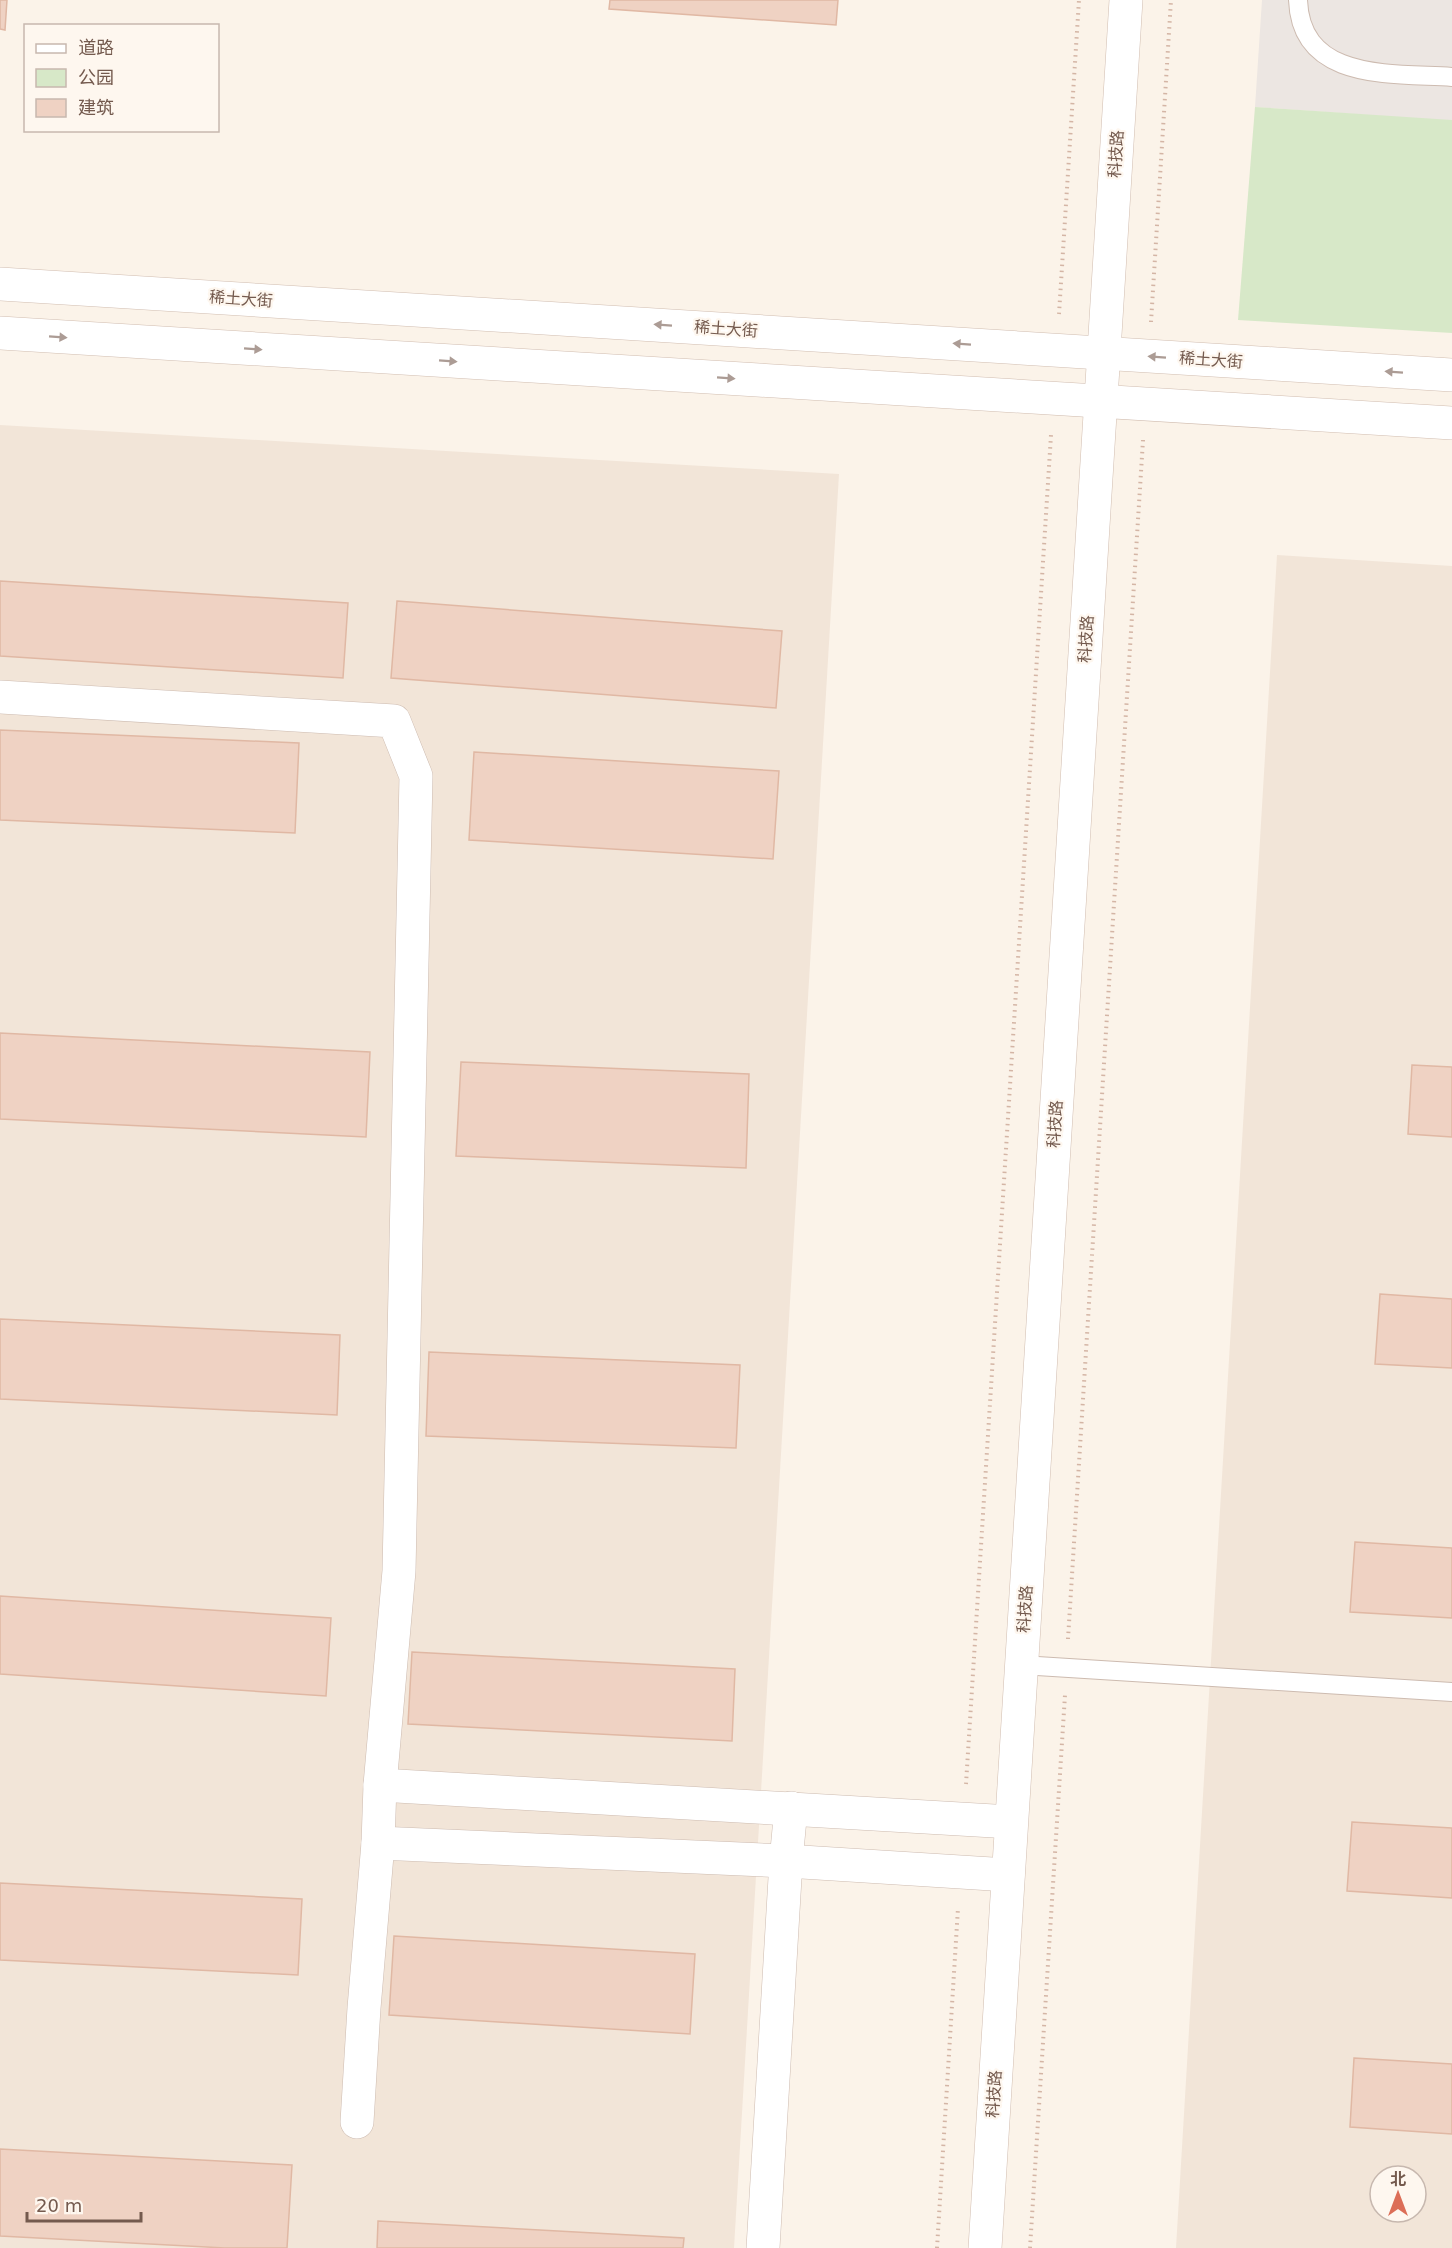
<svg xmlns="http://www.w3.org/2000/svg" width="1452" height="2248" font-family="'DejaVu Sans','Noto Sans SC',sans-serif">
<rect width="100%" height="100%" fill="#fbf3e9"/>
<g fill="#f2e5d8" fill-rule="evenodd">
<path d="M0,425l839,49 -105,1774h-734z"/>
<path d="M1277,555l175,11v1682h-276zM1380,2176h36v36h-36z"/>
</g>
<path fill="#ece6e2" d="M1262,0h190v121l-197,-14z"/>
<path fill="#d7e8c8" d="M1255,107l197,13v213l-214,-13z"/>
<g fill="#efd2c3" stroke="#e0b8a4" stroke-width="1.5">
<path d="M0,0h7l-2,30 -5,-1z"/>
<path d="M610,0h228l-2,25 -227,-16z"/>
<path d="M0,581l348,22 -5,75 -343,-22z"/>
<path d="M397,601l385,30 -6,77 -385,-30z"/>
<path d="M0,730l299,13 -4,90 -295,-13z"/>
<path d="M474,752l305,19 -6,88 -304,-19z"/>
<path d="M0,1033l370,19 -4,85 -366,-18z"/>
<path d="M461,1062l288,12 -3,94 -290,-12z"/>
<path d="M1412,1065l40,2v70l-44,-3z"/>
<path d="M1380,1294l72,5v69l-77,-4z"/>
<path d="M0,1319l340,16 -3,80 -337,-16z"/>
<path d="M429,1352l311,13 -4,83 -310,-12z"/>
<path d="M1355,1542l97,6v70l-102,-6z"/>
<path d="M0,1596l331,22 -5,78 -326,-22z"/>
<path d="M412,1652l323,17 -3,72 -324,-17z"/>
<path d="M1352,1822l100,6v70l-105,-7z"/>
<path d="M0,1883l302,16 -4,76 -298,-15z"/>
<path d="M394,1936l301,18 -5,80 -301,-19z"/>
<path d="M1354,2058l98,6v70l-102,-7z"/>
<path d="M0,2149l292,16 -5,83h-62l-225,-12z"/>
<path d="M378,2221l306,17 -1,10h-306z"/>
</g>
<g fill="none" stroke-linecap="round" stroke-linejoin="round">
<g stroke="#cdbbb0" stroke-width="20">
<g id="lane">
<path d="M1298,0c3,82 94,73 154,77"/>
<path d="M1021,1665l431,27"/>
</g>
</g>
<g stroke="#cdbbb0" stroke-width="34">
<g id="street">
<path d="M0,697l394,24 22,55 -17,795 -19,214 -2,58 -14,165 -7,114"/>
<path d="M380,1785l631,37"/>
<path d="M378,1843l408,18 222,14"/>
<path d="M763,2248l23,-387 5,-53"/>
</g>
</g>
<g stroke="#d1bdb0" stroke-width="34">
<g id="secondary">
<path d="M0,284l1452,91"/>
<path d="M0,333l1452,90"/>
<path d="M985,2248l141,-2248"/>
</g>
</g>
<g stroke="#d4b5a5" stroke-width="4" stroke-dasharray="1.5 4.5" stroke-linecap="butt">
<path d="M1059,314l20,-314"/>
<path d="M1151,322l20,-322"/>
<path d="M1068,1639l75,-1199"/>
<path d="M966,1784l85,-1349"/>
<path d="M937,2248l21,-340"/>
<path d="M1030,2248l35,-553"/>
</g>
<use href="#lane" stroke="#fff" stroke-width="18"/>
<use href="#street" stroke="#fff" stroke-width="33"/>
<use href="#secondary" stroke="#fff" stroke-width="33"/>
</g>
<defs><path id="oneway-solid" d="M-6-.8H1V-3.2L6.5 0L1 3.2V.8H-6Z" transform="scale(1.5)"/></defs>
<g fill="#ac9c95">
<use href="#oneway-solid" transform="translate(663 325) rotate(-176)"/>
<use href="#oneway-solid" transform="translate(58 337) rotate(4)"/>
<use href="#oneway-solid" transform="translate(962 344) rotate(-176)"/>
<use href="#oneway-solid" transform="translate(253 349) rotate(4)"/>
<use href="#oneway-solid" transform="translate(1157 357) rotate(-176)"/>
<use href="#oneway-solid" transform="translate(448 361) rotate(4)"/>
<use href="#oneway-solid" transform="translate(1394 372) rotate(-176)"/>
<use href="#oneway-solid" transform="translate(726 378) rotate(4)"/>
</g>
<g text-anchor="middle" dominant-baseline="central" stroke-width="4.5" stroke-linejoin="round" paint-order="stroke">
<g font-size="16" fill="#745a4e" stroke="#fef7ef">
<text transform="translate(1116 154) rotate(-86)">科技路</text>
<text transform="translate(241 299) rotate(4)">稀土大街</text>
<text transform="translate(726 329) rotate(4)">稀土大街</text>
<text transform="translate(1211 360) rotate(4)">稀土大街</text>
<text transform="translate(1086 639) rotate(-86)">科技路</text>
<text transform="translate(1055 1124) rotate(-86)">科技路</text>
<text transform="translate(1025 1609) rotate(-86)">科技路</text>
<text transform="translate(994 2094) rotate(-86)">科技路</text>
</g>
</g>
<rect x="24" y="24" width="195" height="108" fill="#fef7ef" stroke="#c7b8af" stroke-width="1.5"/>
<rect x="36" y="44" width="30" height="9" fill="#ffffff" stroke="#c7b8af" stroke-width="1.5"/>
<text x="78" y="54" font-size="18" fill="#745a4e">道路</text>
<rect x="36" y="69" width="30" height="18" fill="#d7e8c8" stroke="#c7b8af" stroke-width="1.5"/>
<text x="78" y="84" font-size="18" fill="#745a4e">公园</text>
<rect x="36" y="99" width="30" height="18" fill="#efd2c3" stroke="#c7b8af" stroke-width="1.5"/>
<text x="78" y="114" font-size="18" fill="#745a4e">建筑</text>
<g transform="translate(1398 2194)"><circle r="28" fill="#fef7ef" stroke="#c7b8af" stroke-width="1.5"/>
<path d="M0-4.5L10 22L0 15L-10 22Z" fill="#dc6e57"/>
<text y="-9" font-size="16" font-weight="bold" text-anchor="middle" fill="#745a4e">北</text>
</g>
<path d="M27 2212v9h114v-9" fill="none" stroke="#745a4e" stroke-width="3"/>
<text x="36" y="2212" font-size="18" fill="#745a4e" stroke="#fef7ef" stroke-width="4.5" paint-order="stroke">20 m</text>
</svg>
